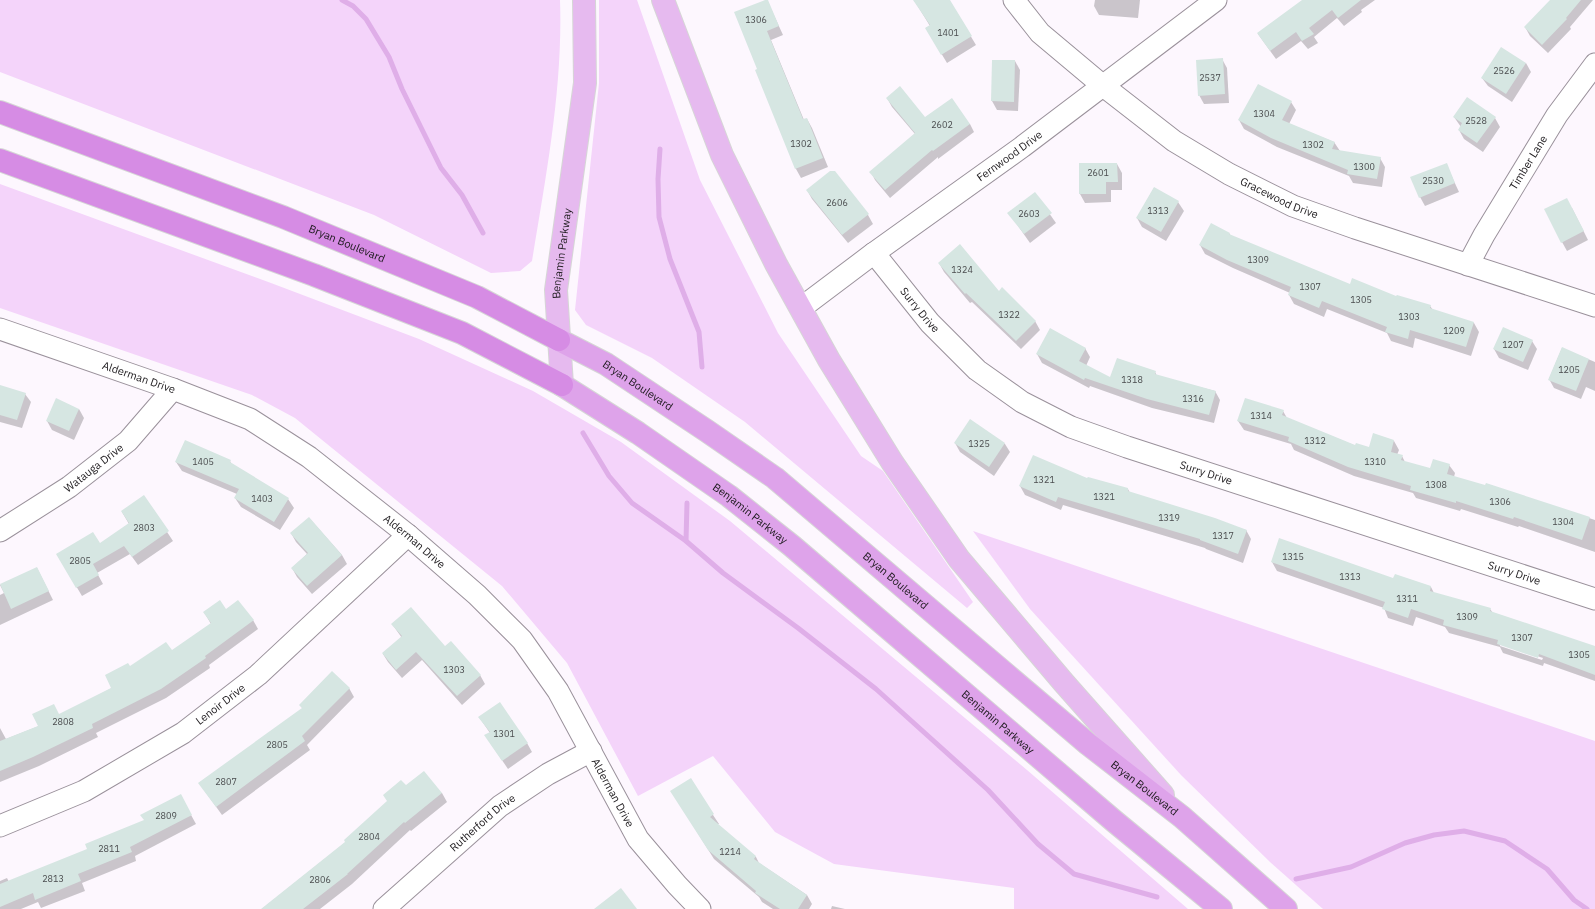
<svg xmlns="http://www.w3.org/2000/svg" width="1595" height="909" font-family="'IBM Plex Sans',sans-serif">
<rect width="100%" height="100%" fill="#fdf7fe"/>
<g fill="#f4d4fa">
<path d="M0,0h560c3,88 -14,175 -28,261l-12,10 -29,2 -117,-58 -374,-143z"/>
<path d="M599,0h38l63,180 78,153 83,123 22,15 90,131 -6,6 -222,-186 -93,-64 -66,-33 -11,-15 24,-227z"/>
<path d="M0,184l271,99 148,56 114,52 88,51 109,79 297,249 161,139h-174v-21l-180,-24 -59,-32 -62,-76 -75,40 -71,-133 -65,-77 -207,-168 -43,-23 -252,-87z"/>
<path d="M973,531l622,210v168h-272l-53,-47 -89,-87 -151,-166z"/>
</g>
<g fill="#0003" fill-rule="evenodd">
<path d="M767,0l16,35 -12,5 33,80 3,-1 5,9 16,39 -27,11 -5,-9 -40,-99h2z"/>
<path d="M914,0h31l10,10 21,35 -29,18 -21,-35 4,-2z"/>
<path d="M1095,0h45l-2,18 -39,-3 -5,-9z"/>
<path d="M1305,0h70l-14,10 1,2 -18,14 -7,-8 -23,19 4,6 -10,6 -7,-8 -25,18 -18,-25z"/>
<path d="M1561,0h32l-23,27 1,2 -23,24 -18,-17 -5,-9z"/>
<path d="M1222,59l5,9 2,35 -25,1 -5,-9z"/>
<path d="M993,61h22l5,9 -2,41 -21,-1 -5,-9z"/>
<path d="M1526,63l5,9 -19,30 -24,-16 -6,-8z"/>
<path d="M887,98l38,21 45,5 4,8 -36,27v-2l-48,41 -15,-18 -4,-8 44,-38 -23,-27z"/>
<path d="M1291,102l5,8 -7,14 45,18 6,9 40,7 5,9 -3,20 -29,-4 -4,-7 -72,-29 -33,-18 -5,-9z"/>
<path d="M1454,117l41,1 5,9 -17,25 -19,-13 -5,-9 2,-3z"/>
<path d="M1117,164l5,9v17h-11v12l-26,1 -5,-9z"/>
<path d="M1446,164l13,28 -34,14 -5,-9z"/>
<path d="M1154,188l24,14 6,9 -18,30 -24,-14 -5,-9z"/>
<path d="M807,190l61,25 5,9 -25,19 -36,-44z"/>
<path d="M1035,193l21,30 -26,20 -21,-30z"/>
<path d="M1572,208l16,32 -21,11 -5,-9z"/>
<path d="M1229,233l2,3 119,49 80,21 3,4 41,13 5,9 -8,24 -56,-18 -2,10 -22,-7 -4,-8 -60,-24 -3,8 -30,-13 -5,-9 1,-2 -57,-25 -28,-14 -5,-9z"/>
<path d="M939,263l59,29 37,29 5,9 -19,19 -49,-47 -2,1 -26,-31z"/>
<path d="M1532,341l5,8 -9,21 -29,-12 -5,-9z"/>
<path d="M1085,348l5,9 -4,9 25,13 44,-7 2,4 58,15 5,9 -6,23 -62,-15 -62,-22 -1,2 -47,-25 -5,-9z"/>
<path d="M1562,348l33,14v29l-9,-4 -5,12 -27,-11 -5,-9z"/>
<path d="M0,386l25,8 6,8 -9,26 -22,-6z"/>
<path d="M79,409l5,9 -10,22 -22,-10 -5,-9z"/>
<path d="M1283,411l4,7 69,28 14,2 24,-7 5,9 -2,5 5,1 3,6 26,7 18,-4 6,8 -1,4 32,9 1,-2 108,36v32l-76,-26 -1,1 -57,-18 -1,2 -44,-13 -3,-5 -59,-17 -60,-26 -3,-6 -47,-14 -6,-9z"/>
<path d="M970,421l35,23 5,8 -16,24 -34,-24 -5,-9z"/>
<path d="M230,461l2,4 56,34 6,9 -14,22 -39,-23 -6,-9 2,-4 -55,-23 -6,-9z"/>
<path d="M1088,480l40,9 2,4 116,37 5,9 -8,24 -37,-14 -1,-1 -142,-43 -2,5 -36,-15 -5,-9z"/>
<path d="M144,497l29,44 -35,24 -8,-11 -33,19 6,11 -21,12 -25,-42 43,-10 29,-20 -7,-12z"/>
<path d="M309,518l33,37 5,9 -35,30 -15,-17 -5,-9 15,-14 -11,-12 -5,-9z"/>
<path d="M1272,562l122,17 37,8 3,6 56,16 3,4 102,34v34l-51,-18 -1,3 -40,-13 -3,-6 -51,-14 -4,-6 -29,-10 -3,9 -25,-8 -4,-10 -107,-37zM1500,644l43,14 -1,2 -42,-14z"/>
<path d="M37,568l16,32 -53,25v-30l4,-2 -4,-8z"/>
<path d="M226,610l27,10 5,9 -49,36 1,3 -44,30 -70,35 2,4 -59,29 -39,16v-54l6,11 33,-13 73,-38 17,-21 42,-15 40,-28 -7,-12z"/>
<path d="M392,624l53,23 35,28 5,9 -23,21 -40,-45 -20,18 -14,-16 -5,-8 19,-16z"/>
<path d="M349,688l5,9 -47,48 3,5 -88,65 -23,-32 104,-74 -3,-4z"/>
<path d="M479,717l48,26 5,9 -24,17 -17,-25 -1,-11z"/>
<path d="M691,779l22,36 6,9h-2l39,33 3,6 48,32 5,9 -3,5h-36l-11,-7 -3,-5 -45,-38 -37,-59z"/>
<path d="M406,787l36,6 5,9 -36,29 -1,-1 -58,54 -32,25h-58l84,-67 42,-40z"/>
<path d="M185,804l11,20 -61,32 1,5 -54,22 3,8 -44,17 -3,-6 -17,7h-21v-28l7,-3 2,4 80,-32z"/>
<path d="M832,906l13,3h-14z"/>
</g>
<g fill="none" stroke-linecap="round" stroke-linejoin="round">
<g stroke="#dfaee8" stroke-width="5">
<path d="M342,0l11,6 13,13 23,38 13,32 39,79 21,27 21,38"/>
<path d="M660,149l-2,30 1,38 11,42 29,73 3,35"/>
<path d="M583,433l26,43 23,27 54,38 37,32 75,55 78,61 112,101 50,54 36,30 83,23"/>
<path d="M686,541l1,-38"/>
<path d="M1296,879l55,-12 54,-24 29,-8 30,-4 41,10 42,28 27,31 13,9"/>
</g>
</g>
<g fill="#d6e6e2">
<path d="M765,0h3l11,26 -12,5 36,88 4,-1 16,40 -28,11 -40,-99 2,-1 -23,-57z"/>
<path d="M913,0h37l22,36 -31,19 -16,-27 5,-3z"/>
<path d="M1302,0h59l-23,18 -6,-8 -23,18 5,6 -12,7 -6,-9 -26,19 -13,-18z"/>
<path d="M1550,0h31l-15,18 1,1 -25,26 -18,-18z"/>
<path d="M1501,47l25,16 -20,31 -25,-16z"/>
<path d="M1223,58l2,36 -27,2 -2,-36z"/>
<path d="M992,60h23l-1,42 -23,-1z"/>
<path d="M1258,84l34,17 -10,19 53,22 -3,7 49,8 -4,22 -30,-5 1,-4 -77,-32 -33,-18z"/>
<path d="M900,86l25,31 27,-19 18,26 -37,27 -1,-1 -47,40 -16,-18 46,-39 -29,-35z"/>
<path d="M1467,97l29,20 -19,26 -19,-13 4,-7 -9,-6z"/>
<path d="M1079,163h38l1,19h-12v12h-27z"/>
<path d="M1447,163l8,20 -36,15 -9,-21z"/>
<path d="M830,171h5l34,43 -27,21 -36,-45z"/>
<path d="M1154,187l25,14 -18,31 -25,-14z"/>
<path d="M1035,192l17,21 -28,21 -17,-21z"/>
<path d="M1567,198l17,33 -23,12 -17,-34z"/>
<path d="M1211,223l19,10 -1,1 121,50 2,-6 44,18 1,-1 34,10 -1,3 44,14 -8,25 -56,-17 -2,9 -23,-7 2,-5 -65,-26 -3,7 -31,-13 3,-8 -64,-27 -28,-15z"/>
<path d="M960,244l39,47 3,-4 34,34 -20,20 -50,-48 -1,1 -27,-31z"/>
<path d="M1503,327l30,13 -10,22 -30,-13z"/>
<path d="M1050,328l36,20 -7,13 31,16 7,-19 39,13 -1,3 61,17 -7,24 -62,-16 -62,-21 -1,2 -48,-26z"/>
<path d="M1562,347l27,12 -13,32 -28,-11z"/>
<path d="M0,385l26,8 -9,27 -17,-5z"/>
<path d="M56,398l23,11 -10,22 -23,-10z"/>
<path d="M1245,398l39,12 -2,5 73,30 1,-2 13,4 4,-14 21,7 -3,12 12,3 -2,5 29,8 3,-9 17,5 -3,10 38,11 1,-2 104,34 -8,23 -68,-23 -1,2 -57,-18v2l-46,-13 1,-4 -63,-19 -60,-26 1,-4 -52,-16z"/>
<path d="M970,419l35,24 -16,24 -35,-24z"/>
<path d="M185,440l46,20 -1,2 59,36 -15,24 -40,-24 5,-9 -64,-27z"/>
<path d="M1033,455l54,23 1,-1 40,11v3l87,27 32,12 -9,24 -38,-14v-1l-142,-42 -2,5 -37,-16z"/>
<path d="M144,495l25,36 -37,26 -8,-11 -31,18 6,11 -23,13 -20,-34 37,-22 7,11 29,-20 -8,-12z"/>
<path d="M309,517l33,38 -35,31 -16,-18 17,-15 -18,-20z"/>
<path d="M1279,538l114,40 2,-4 36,12 -1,5 61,17 -1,3 105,35v29l-56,-21 -1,4 -41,-14 1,-4 -55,-15 1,-5 -33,-11 -3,9 -26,-9 3,-7 -114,-40z"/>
<path d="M37,567l12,24 -38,18 -11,-25z"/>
<path d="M220,600l6,9 12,-9 16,20 -49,36 1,2 -45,31 -69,35 1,4 -60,29 -33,14v-30l38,-15 -6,-12 22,-10 5,10 52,-26 -6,-13 23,-12 2,3 36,-24 6,8 39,-27 -8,-11z"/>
<path d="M411,607l34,39 6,-5 30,34 -24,21 -41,-44 -20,18 -14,-17 20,-17 -11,-12z"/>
<path d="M332,671l18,17 -48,48 3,5 -89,66 -18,-24 104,-75 -3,-3z"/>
<path d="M500,702l28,41 -26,18 -18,-26 6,-3 -12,-15z"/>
<path d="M424,771l18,22 -37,30 -1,-1 -57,52h1l-45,35h-42l84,-67 -1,-2 43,-39 -4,-6 18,-15 5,5z"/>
<path d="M691,778l23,36 -4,3 46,39 -2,3 53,36 -9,14h-18l-25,-16 1,-2 -48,-41 -38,-59z"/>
<path d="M181,794l11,21 -62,32 2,5 -54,22 3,7 -46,19 -2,-7 -33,14v-23l87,-35 -2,-5 59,-24 -4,-5z"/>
<path d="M621,888l16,21h-43z"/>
</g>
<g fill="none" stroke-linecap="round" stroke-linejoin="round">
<g stroke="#9a919b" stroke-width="23">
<g id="minor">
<path id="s1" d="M1014,0l26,33 62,52 72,56 55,33 64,32 62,22 240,78"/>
<path id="s2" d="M874,253l56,70 47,47 45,32 49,25 56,20 468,152"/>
<path id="s3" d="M1468,265l16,-30 73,-120 38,-51"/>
<path id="s4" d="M801,308l73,-55 148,-106 194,-147"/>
<path id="s5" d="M0,329l173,60 77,30 59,38 99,78 69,60 45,45 36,51 80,148 39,46 23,24"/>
<path id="s6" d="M0,531l69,-44 59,-46 45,-52"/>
<path id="s7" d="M0,826l84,-35 99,-58 75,-58 150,-140"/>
<path id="s8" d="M384,909l116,-103 48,-32 43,-23"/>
</g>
</g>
<g stroke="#d6d6d6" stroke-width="24">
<g id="primary">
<path d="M663,0l59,155 54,109 53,96 63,102 67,97 105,124 99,112"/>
<path id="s9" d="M562,385l-6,-95 29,-207 -1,-83"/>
</g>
</g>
<g stroke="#d6d6d6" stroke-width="24">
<g id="trunk">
<path id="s10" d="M559,340l47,24 101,67 68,47 313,266 94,73 104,92"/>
<path id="s11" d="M562,385l76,48 91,63 63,50 322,275 107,88"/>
</g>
</g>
<g stroke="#d6d6d6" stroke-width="24">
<g id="motorway">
<path id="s12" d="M0,112l283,105 194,80 82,43"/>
<path d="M0,160l314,115 148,58 100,52"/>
</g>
</g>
<use href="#minor" stroke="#fff" stroke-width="21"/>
<use href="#primary" stroke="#e6baef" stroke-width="22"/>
<use href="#trunk" stroke="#dea3ea" stroke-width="22"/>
<use href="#motorway" stroke="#d68ce4" stroke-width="22"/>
</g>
<g text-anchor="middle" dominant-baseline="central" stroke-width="3" stroke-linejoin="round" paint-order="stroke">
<g font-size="9" fill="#4a4c4e">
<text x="756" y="19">1306</text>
<text x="948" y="32">1401</text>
<text x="1504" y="70">2526</text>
<text x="1210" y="77">2537</text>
<text x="1264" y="113">1304</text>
<text x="1476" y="120">2528</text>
<text x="942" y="124">2602</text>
<text x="801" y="143">1302</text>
<text x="1313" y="144">1302</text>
<text x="1364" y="166">1300</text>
<text x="1098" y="172">2601</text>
<text x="1433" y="180">2530</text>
<text x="837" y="202">2606</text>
<text x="1158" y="210">1313</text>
<text x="1029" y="213">2603</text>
<text x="1258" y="259">1309</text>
<text x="962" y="269">1324</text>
<text x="1310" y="286">1307</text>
<text x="1361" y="299">1305</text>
<text x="1009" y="314">1322</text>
<text x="1409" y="316">1303</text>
<text x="1454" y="330">1209</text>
<text x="1513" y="344">1207</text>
<text x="1569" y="369">1205</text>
<text x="1132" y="379">1318</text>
<text x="1193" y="398">1316</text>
<text x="1261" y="415">1314</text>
<text x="1315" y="440">1312</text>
<text x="979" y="443">1325</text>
<text x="203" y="461">1405</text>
<text x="1375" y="461">1310</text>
<text x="1044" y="479">1321</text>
<text x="1436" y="484">1308</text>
<text x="1104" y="496">1321</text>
<text x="262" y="498">1403</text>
<text x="1500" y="501">1306</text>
<text x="1169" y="517">1319</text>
<text x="1563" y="521">1304</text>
<text x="144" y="527">2803</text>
<text x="1223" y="535">1317</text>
<text x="1293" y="556">1315</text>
<text x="80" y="560">2805</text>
<text x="1350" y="576">1313</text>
<text x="1407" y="598">1311</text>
<text x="1467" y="616">1309</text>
<text x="1522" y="637">1307</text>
<text x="1579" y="654">1305</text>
<text x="454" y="669">1303</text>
<text x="63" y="721">2808</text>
<text x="504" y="733">1301</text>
<text x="277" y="744">2805</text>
<text x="226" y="781">2807</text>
<text x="166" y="815">2809</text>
<text x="369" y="836">2804</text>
<text x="109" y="848">2811</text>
<text x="730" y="851">1214</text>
<text x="53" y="878">2813</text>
<text x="320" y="879">2806</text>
</g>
<g font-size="11" fill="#1c191c" stroke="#fdf7fe">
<text stroke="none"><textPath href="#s4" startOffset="258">Fernwood Drive</textPath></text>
<text stroke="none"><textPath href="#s3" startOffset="119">Timber Lane</textPath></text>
<text stroke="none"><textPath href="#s1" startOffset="334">Gracewood Drive</textPath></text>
<text stroke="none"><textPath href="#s12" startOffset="371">Bryan Boulevard</textPath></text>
<text stroke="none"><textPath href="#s9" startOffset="132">Benjamin Parkway</textPath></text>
<text stroke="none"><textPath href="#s2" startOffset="73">Surry Drive</textPath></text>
<text stroke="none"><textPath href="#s5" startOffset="147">Alderman Drive</textPath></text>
<text stroke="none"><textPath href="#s10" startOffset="91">Bryan Boulevard</textPath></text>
<text stroke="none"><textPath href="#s6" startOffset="113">Watauga Drive</textPath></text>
<text stroke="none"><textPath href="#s2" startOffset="409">Surry Drive</textPath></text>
<text stroke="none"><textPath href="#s11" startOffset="228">Benjamin Parkway</textPath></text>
<text stroke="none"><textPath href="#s5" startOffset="471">Alderman Drive</textPath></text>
<text stroke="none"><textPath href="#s2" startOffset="733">Surry Drive</textPath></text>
<text stroke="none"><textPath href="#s10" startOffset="415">Bryan Boulevard</textPath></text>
<text stroke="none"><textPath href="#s7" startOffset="253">Lenoir Drive</textPath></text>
<text stroke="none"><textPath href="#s11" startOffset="552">Benjamin Parkway</textPath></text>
<text stroke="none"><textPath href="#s10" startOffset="739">Bryan Boulevard</textPath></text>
<text stroke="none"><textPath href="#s5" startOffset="795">Alderman Drive</textPath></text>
<text stroke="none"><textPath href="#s8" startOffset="131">Rutherford Drive</textPath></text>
</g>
</g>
</svg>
